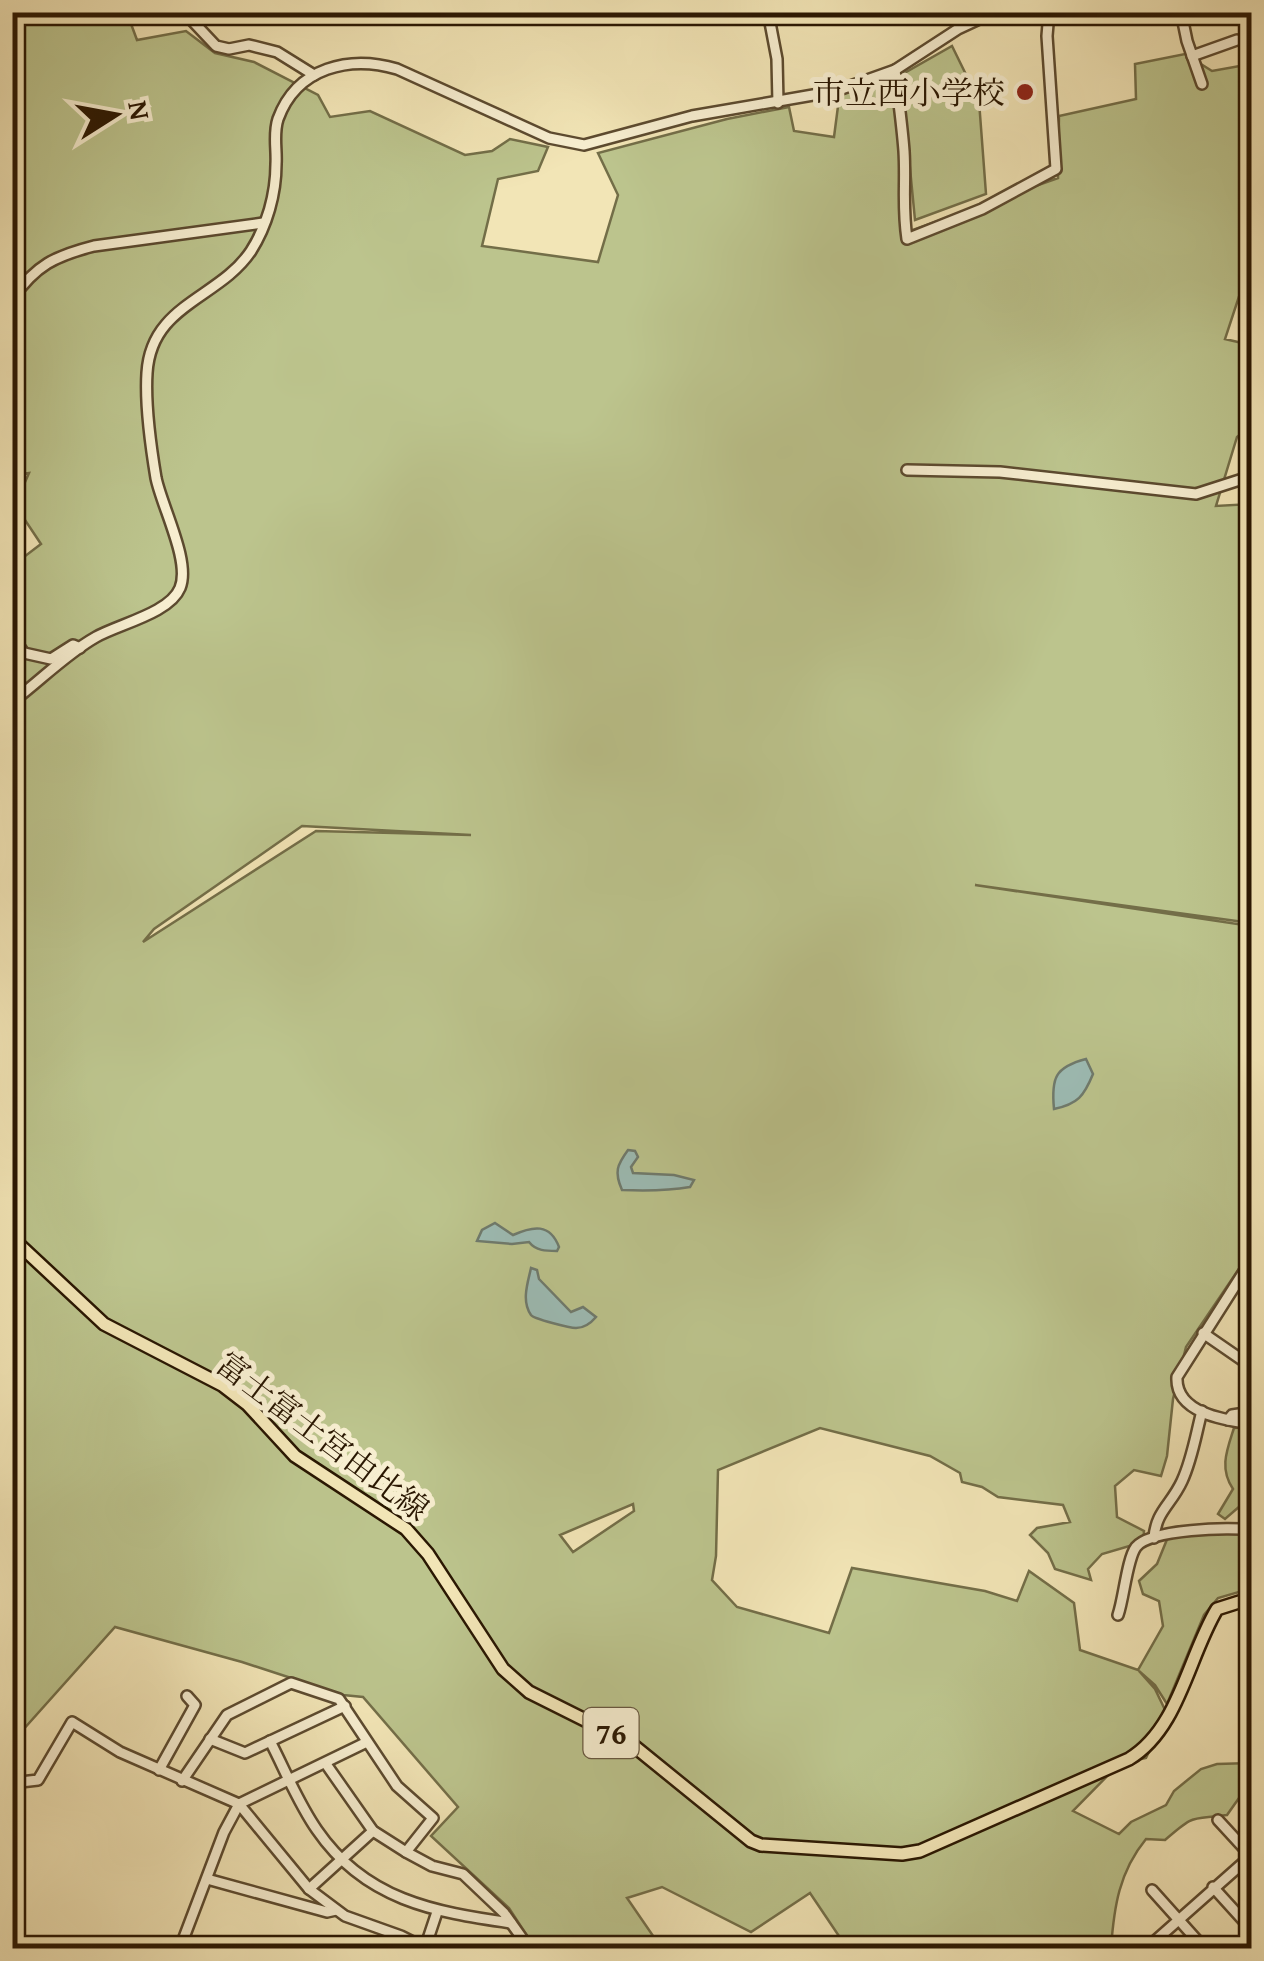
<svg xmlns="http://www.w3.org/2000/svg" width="1264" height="1961" font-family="'Gentium Book Plus','Noto Serif JP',serif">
<rect width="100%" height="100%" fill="#f2e5b6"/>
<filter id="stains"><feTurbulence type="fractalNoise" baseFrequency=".002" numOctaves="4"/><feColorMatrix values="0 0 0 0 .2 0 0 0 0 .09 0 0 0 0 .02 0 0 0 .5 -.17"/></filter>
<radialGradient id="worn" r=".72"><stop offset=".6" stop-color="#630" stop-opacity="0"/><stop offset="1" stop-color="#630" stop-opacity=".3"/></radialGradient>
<g fill="#bcc48d" stroke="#736e48" stroke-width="2.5" fill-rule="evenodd">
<path d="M13,13h114l10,27 49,-9 29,22 39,9 64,33 12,22 40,-6 95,44 27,-4 18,-12 38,8 -10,24 -40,8 -16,67 116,16 20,-67 -20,-42 129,-34 62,-12 5,24 40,6 6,-46 51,-12 19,152 148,-53 1,-62 77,-17 -1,-35 50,-10 27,17 39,-7v196l-26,79 26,6v81l-14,11 -21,69 35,-2v419l-276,-38 276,41v325l-65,96 -13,52 -6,57 -6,20 -27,-6 -19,16 2,31 27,14 -1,11 -41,12 -14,15 3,11 -36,-11 -7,-16 -18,-18 7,-7 33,-6 -7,-17 -65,-8 -16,-10 -20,-5 -2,-9 -30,-17 -110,-28 -102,42 -2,86 -4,24 25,27 92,26 23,-65 133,23 32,10 12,-30 45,32 6,47 58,20 25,-44 -4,-25 -16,-7 -4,-13 18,-17 11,-27 30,-4 54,-1 -1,64 -9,-5 -24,7 -14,17 -37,89 -12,-19 -16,-14 16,18 12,25 -21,44 -27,6 -46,47 46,23 12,-12 35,-17 8,-14 27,-22 16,-5 34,-1v18l-24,34c-37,5 -31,-2 -62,25l-19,-1c-27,33 -32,68 -35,109h-264l-37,-55 -59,39 -89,-45 -35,11 33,48 -4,2h-121l-26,-40 -78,-72 27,-29 -95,-110 -20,-2 -101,-33 -127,-35 -102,114 -1,-281 6,-5v-120l-6,-3v-766l29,-22 -26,-39 14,-32 -16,2zM302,826l169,9 -155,-4 -173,111 11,-13zM633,1504l1,7 -61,41 -13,-17z"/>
<path d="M952,46l27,55 7,93 -71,26 -14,-145z"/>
<path d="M1251,1427v78l-11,1 -15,13 -7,-5 15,-25c-14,-21 -6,-39 1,-61z"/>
</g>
<g fill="#9dbdb6" stroke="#6f7b6e" stroke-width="2.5">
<path d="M1086,1059l7,15c-9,22 -15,30 -39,35 -3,-31 1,-42 32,-50z"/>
<path d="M628,1150l7,1 3,6 -7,10 2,6 41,2 20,5 -4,7c-23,4 -44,4 -68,3 -8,-18 -5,-25 6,-40z"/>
<path d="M495,1223l18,12c20,-9 37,-12 46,12l-2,4c-11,0 -21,0 -28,-9l-17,2 -35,-3 5,-11z"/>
<path d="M531,1268l6,2 2,9 32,33 12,-5 13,10c-5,6 -11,11 -20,11 -6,0 -42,-9 -45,-13 -10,-14 -3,-33 0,-47z"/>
</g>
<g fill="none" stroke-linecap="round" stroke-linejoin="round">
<g stroke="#5c4a2f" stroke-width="14">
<g id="minor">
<path d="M184,12l32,34 13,3 20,-4 28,7 37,23"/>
<path d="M768,12l9,47 1,44"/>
<path d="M1181,12l6,29 15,43"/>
<path d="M1192,56l45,-16"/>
<path d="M895,70c3,27 7,54 9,81 2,32 -2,55 3,88l75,-30 74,-40 -9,-133 2,-24"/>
<path d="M12,299c24,-34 43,-43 82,-53l169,-23"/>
<path d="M12,408l6,28 -6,19"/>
<path d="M907,470l93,2 196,22 56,-18"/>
<path d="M12,636l12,17 27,6 22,-14 7,3"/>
<path d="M12,702c28,-21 54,-48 84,-65 23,-13 74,-24 84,-49 11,-26 -18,-81 -24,-110 -5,-30 -11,-74 -9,-105 4,-69 72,-74 104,-122 16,-25 25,-57 25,-87 1,-15 -3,-30 2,-45 19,-52 72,-64 119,-50l152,69 35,7 108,-29 144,-25 59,-21 63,-41 28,-13 18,-4"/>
<path d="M1252,1259l-75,118c-2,36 47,43 75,47"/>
<path d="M1203,1333l42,29"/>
<path d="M1228,1420l4,-5 20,-3"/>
<path d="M1154,1538c2,-27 17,-33 28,-57 10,-21 14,-47 20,-70"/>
<path d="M1118,1615c6,-17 9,-56 18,-68 14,-18 94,-20 116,-17"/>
<path d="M210,1739l35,14 100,-47"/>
<path d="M270,1741c15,29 28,62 47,89 48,70 117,82 194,93"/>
<path d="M326,1764l47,67 33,21"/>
<path d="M159,1770l36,-65 -8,-9"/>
<path d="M182,1781l45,-66 64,-32 48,16 58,87 36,32 -27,34 26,14 31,8 41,39 25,35"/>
<path d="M12,1783l26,-3 34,-58 48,30 119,52 70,85 36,27 56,20 24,12"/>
<path d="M1218,1820l34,37"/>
<path d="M207,1879l120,33 9,-2"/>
<path d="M1213,1887l39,43"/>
<path d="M309,1889l64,-58"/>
<path d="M1152,1890l52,58"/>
<path d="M76,1948l2,-4"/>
<path d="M180,1948l44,-116 15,-28 128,-62"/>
<path d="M425,1948l12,-36"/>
<path d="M1147,1948l105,-93"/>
</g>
</g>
<g stroke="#2a1702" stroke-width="16">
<path id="major" d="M12,1238l92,86 118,61 26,20 47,51 111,73 22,25 75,115 26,23 100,50 122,99 10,4 141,9 18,-3 209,-92c50,-30 59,-102 88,-150l22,-7 13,3"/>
</g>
<use href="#minor" stroke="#f7eed0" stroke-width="9"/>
<use href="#major" stroke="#f2e5b6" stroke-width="11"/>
</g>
<circle fill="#8f2418" stroke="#f7eed0" stroke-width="4" cx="1025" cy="92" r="10"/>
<g text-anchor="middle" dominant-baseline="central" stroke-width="10" stroke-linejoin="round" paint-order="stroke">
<rect fill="#f7eed0" stroke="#685840" stroke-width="2.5" x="583.5" y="1708" width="55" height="50" rx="8"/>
<g font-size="30" font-weight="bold" fill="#2a1702">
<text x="611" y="1733">76</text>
</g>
<g font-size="32" fill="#2a1702" stroke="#f7eed0" text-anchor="end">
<text x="1005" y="92">市立西小学校</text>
</g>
<g font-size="32" fill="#2a1702" stroke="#f7eed0">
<text transform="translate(323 1436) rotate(37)">富士富士宮由比線</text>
</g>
</g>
<rect width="1264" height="1961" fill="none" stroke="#f2e5b6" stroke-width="50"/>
<rect x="15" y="15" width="1234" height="1931" fill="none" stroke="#2a1702" stroke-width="5"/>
<rect x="25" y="25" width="1214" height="1911" fill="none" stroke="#2a1702" stroke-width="2.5"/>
<g transform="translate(115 115) rotate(79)" stroke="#f7eed0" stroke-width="8" paint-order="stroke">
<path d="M0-8L18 38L0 25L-18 38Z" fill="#2a1702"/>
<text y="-15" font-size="28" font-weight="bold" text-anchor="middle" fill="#2a1702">N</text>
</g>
<rect width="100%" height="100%" filter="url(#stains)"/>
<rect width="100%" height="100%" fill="url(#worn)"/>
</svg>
